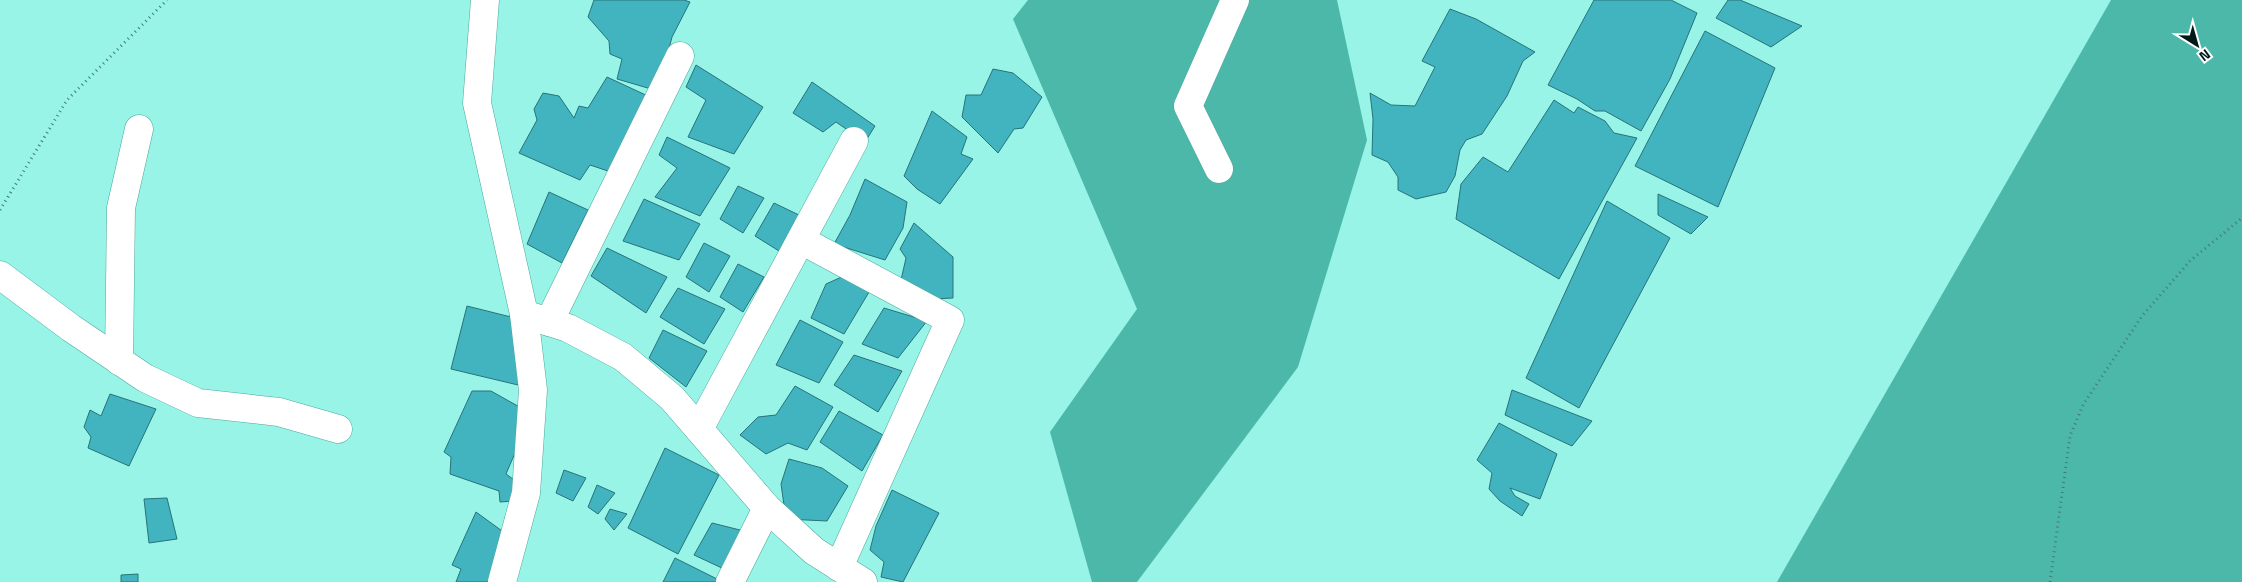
<svg xmlns="http://www.w3.org/2000/svg" width="2242" height="582" font-family="'Titillium Web',sans-serif">
<rect width="100%" height="100%" fill="#97f4e6"/>
<g fill="#4bb8aa">
<path d="M1028,0h309l30,140 -69,227 -161,215h-45l-42,-150 87,-123 -124,-290z"/>
<path d="M2111,0h131v582h-465z"/>
</g>
<g fill="#42b4bf" stroke="#28737a">
<path d="M594,0h90l6,2 -18,35 -14,54 -41,-12 5,-20 -12,-5 -1,-13 -21,-24z"/>
<path d="M1594,0h77l26,13 -27,66 -29,52 -36,-20h-10l-18,-12 -29,-14z"/>
<path d="M1728,0h12l62,26 -31,21 -55,-29z"/>
<path d="M1450,9l26,10 59,33 -12,9 -16,35 -25,38 -16,6 -6,10 -5,26 -9,16 -30,7 -18,-9v-13l-10,-15 -16,-7 1,-36 -3,-26 21,12 24,1 20,-39 -13,-6z"/>
<path d="M1705,31l70,37 -57,139 -83,-41z"/>
<path d="M696,65l67,42 -29,47 -46,-17 18,-37 -20,-13z"/>
<path d="M993,69l20,4 29,24 -19,31 -9,1 -16,24 -36,-36 4,-22h15z"/>
<path d="M607,77l43,20 -36,76 -24,-8 -10,15 -61,-27 18,-33 -3,-11 9,-16 16,3 15,22 5,-12 9,2z"/>
<path d="M812,82l63,44 -10,16 -29,-20 -13,10 -30,-19z"/>
<path d="M1554,100l20,13 4,-6 27,14 9,12 23,5 -78,141 -103,-60 5,-35 22,-27 25,15z"/>
<path d="M932,111l35,26 -6,17 12,5 -33,45 -23,-15 -13,-13z"/>
<path d="M667,137l63,31 -30,48 -45,-19 22,-29 -18,-13z"/>
<path d="M865,179l42,23 -4,26 -18,32 -51,-16 16,-29z"/>
<path d="M738,186l26,12 -21,35 -23,-14z"/>
<path d="M549,192l39,18 -26,53 -35,-19z"/>
<path d="M1658,194l50,23 -17,17 -33,-19z"/>
<path d="M644,199l56,25 -21,36 -56,-19z"/>
<path d="M1607,201l63,37 -91,170 -53,-30z"/>
<path d="M774,203l25,12 -20,36 -24,-15z"/>
<path d="M914,223l39,34v41l-20,1 -32,-19 5,-22 -6,-9z"/>
<path d="M704,243l26,13 -21,36 -23,-15z"/>
<path d="M607,248l60,29 -21,36 -55,-37z"/>
<path d="M738,264l26,13 -21,35 -23,-15z"/>
<path d="M846,275l26,12 -28,47 -33,-16 15,-34z"/>
<path d="M678,288l47,21 -21,35 -44,-27z"/>
<path d="M467,306l52,13 6,53 -7,13 -67,-16z"/>
<path d="M884,308l43,13 -29,37 -36,-14z"/>
<path d="M800,320l43,22 -24,41 -43,-18z"/>
<path d="M663,330l44,21 -21,36 -37,-29z"/>
<path d="M854,355l48,16 -24,41 -44,-27z"/>
<path d="M795,386l38,21 -26,43 -19,-7 -22,11 -26,-19 18,-18 18,-2z"/>
<path d="M1512,390l80,31 -20,25 -67,-31z"/>
<path d="M472,391h19l32,18 -7,17 8,6 -18,42 11,8 -4,19 -13,1 -1,-11 -49,-17 1,-17 -7,-5z"/>
<path d="M110,394l46,15 -27,57 -41,-18 3,-11 -7,-10 6,-17 11,6z"/>
<path d="M839,411l44,24 -21,36 -42,-29z"/>
<path d="M1499,423l58,31 -17,45 -30,-11 5,8 14,8 -7,12 -22,-15 -11,-12 3,-16 -15,-13z"/>
<path d="M665,448l54,27 -41,79 -50,-26z"/>
<path d="M789,459l33,9 26,18 -21,35 -41,-2 -5,-35z"/>
<path d="M564,470l22,8 -13,23 -17,-8z"/>
<path d="M597,485l18,8 -17,21 -10,-7z"/>
<path d="M892,490l47,23 -36,69 -22,-5 3,-15 -14,-12 6,-24z"/>
<path d="M167,498l10,41 -28,4 -5,-44z"/>
<path d="M610,509l17,5 -13,16 -9,-11z"/>
<path d="M476,512l33,24 -21,46h-32l5,-13 -9,-4z"/>
<path d="M712,523l32,8 -20,38 -30,-14z"/>
<path d="M675,558l44,22 -1,2h-55z"/>
<path d="M138,574v8h-17v-7z"/>
</g>
<g fill="none" stroke-linecap="round" stroke-linejoin="round">
<g stroke="#4ca99d" stroke-width="29">
<g id="minor">
<path d="M485,0l-8,103 47,211 9,76 -7,103 -24,89"/>
<path d="M1219,169l-31,-63 47,-106"/>
<path d="M801,240l149,80 -111,247"/>
<path d="M0,275l71,53 74,50 53,25 81,9 59,17"/>
<path d="M524,314l44,14 55,29 49,41 95,110 47,43 49,31"/>
<path d="M549,322l131,-266"/>
<path d="M119,361l2,-153 18,-79"/>
<path d="M699,429l155,-288"/>
<path d="M730,582l37,-74"/>
</g>
</g>
<g stroke="#447c74" stroke-width="3" stroke-dasharray="1 4" stroke-linecap="butt">
<path d="M0,210l67,-110 100,-100"/>
<path d="M2050,582l20,-146 13,-31 59,-89 48,-55 52,-43"/>
</g>
<use href="#minor" stroke="#fff" stroke-width="28"/>
</g>
<g transform="translate(2197 45) rotate(143)" stroke="#ffffff" stroke-width="4" paint-order="stroke">
<path d="M0-4L9 19L0 12L-9 19Z" fill="#001a17"/>
<text y="-8" font-size="14" font-weight="bold" text-anchor="middle" fill="#001a17">N</text>
</g>
</svg>
